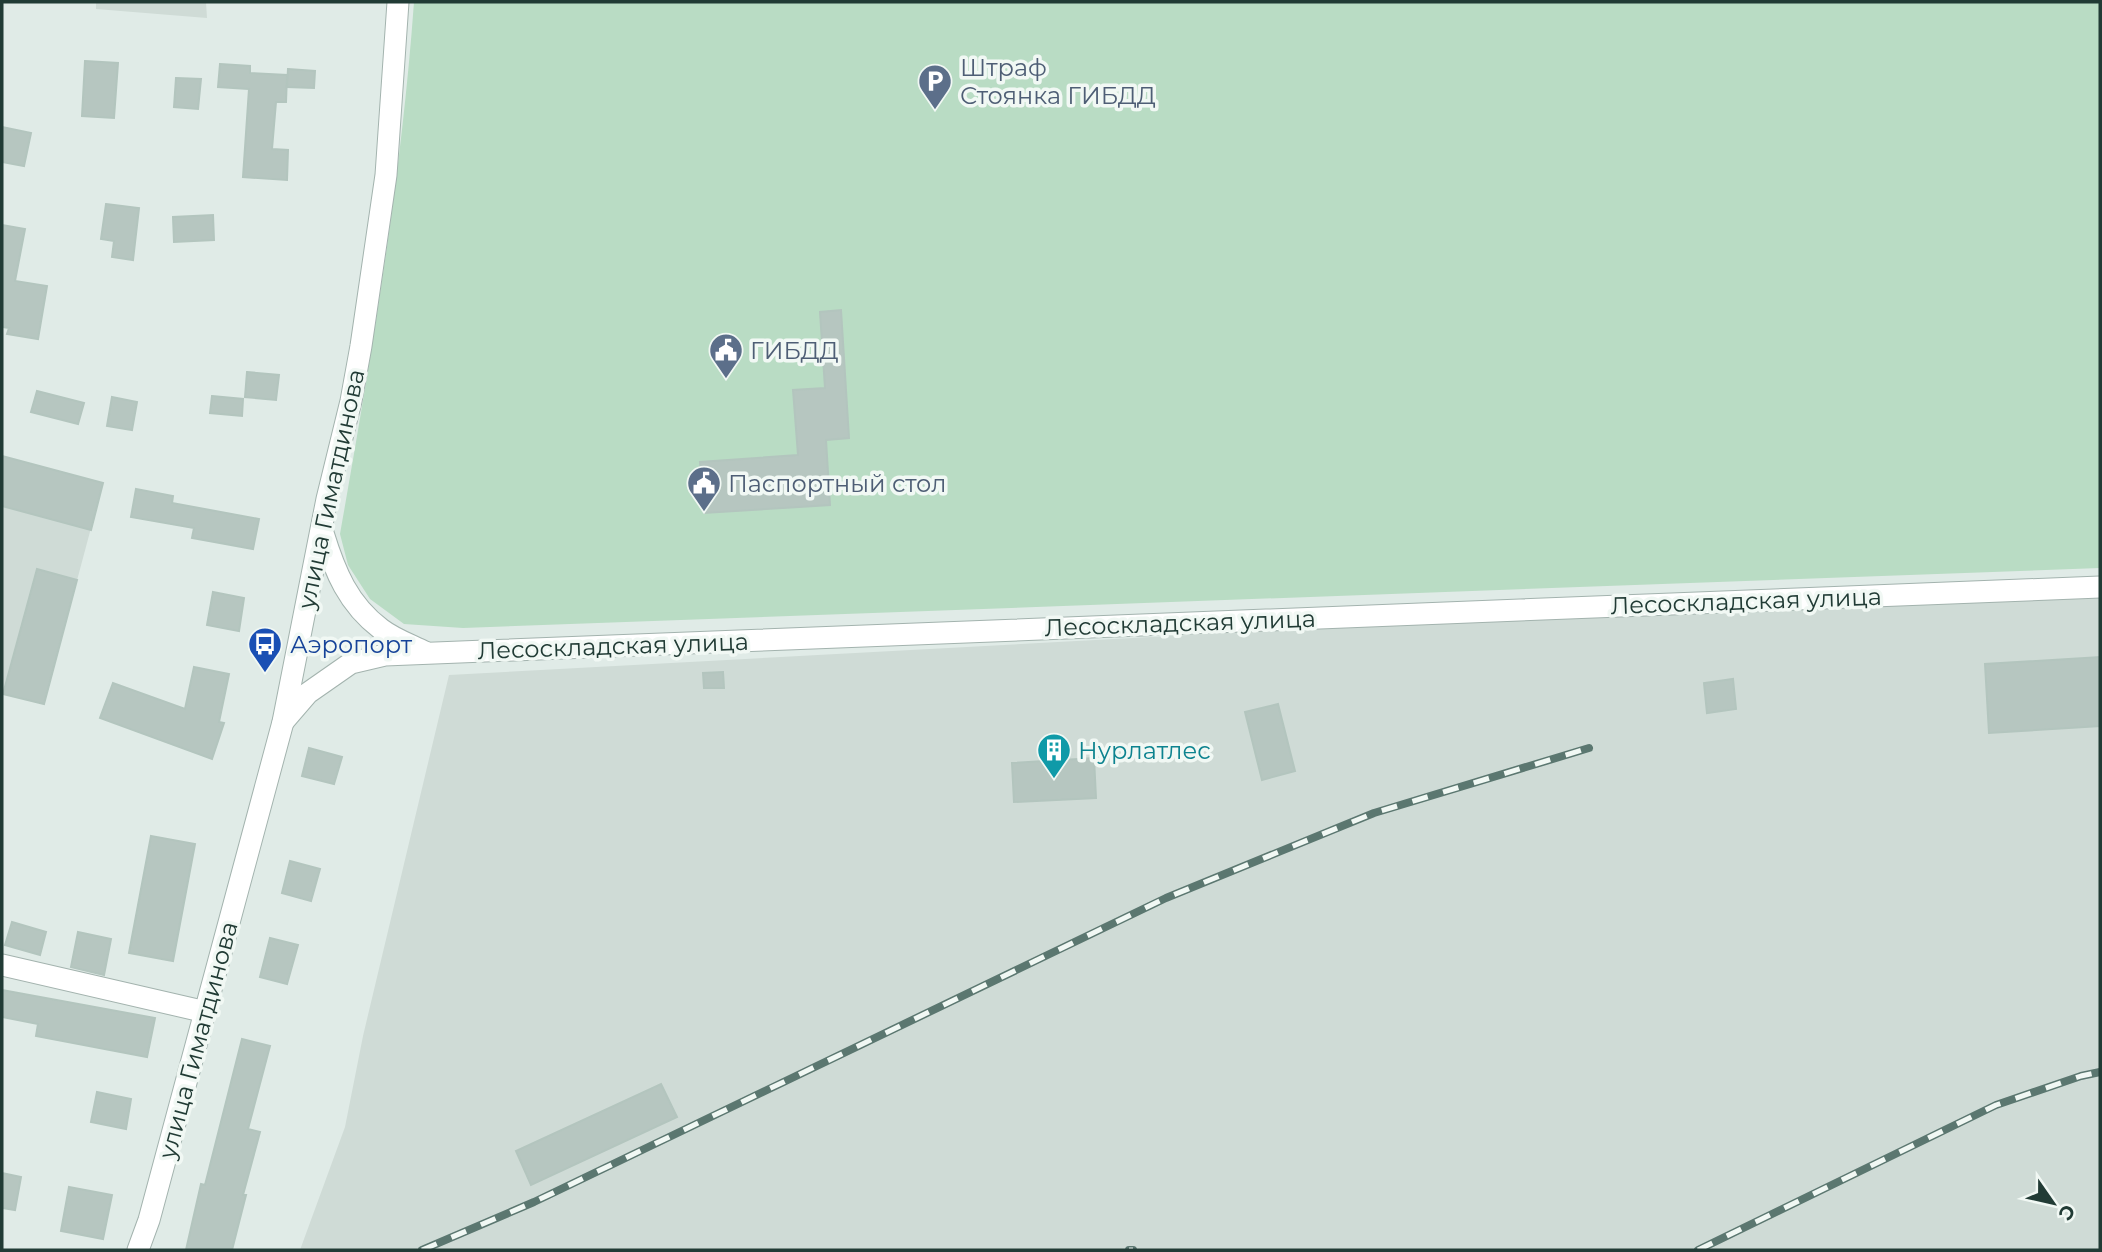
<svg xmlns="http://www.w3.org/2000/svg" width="2102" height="1252" font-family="Montserrat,sans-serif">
<rect width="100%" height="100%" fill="#e0ebe7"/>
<g fill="#cfdbd6">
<path d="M96,2h110l1,16 -111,-9z"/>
<path d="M2,456l101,27 -59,221 -41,-10 -1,4z"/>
<path d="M2100,597v653h-1800l45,-123 18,-91 86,-361 1072,-58z"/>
</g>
<path fill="#b9dcc4" d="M414,2h1686v566l-1637,60 -59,-4 -34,-25 -22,-34 -8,-31c31,-176 61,-353 74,-532z"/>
<g fill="#b6c6c0" stroke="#b3c5be" stroke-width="2">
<path d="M85,61l33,2 -4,55 -32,-2z"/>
<path d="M220,64l30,2v7l37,2 -1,27h-10l-4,47 16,1 -1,30 -44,-3 6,-88 -31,-2z"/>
<path d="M288,69l27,2 -1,17 -27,-1z"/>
<path d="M176,78l25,1 -3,30 -24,-2z"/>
<path d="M2,127l29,6 -7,33 -22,-4z"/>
<path d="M106,204l33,4 -6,52 -21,-3 2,-16 -13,-2z"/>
<path d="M213,215l1,25 -40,2 -1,-25z"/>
<path d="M2,225l23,4 -10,52 32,5 -9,53 -31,-5 2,-6 -7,-1z"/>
<path d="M841,310l8,128 -23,2 4,65 -126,8 -4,-51 98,-7 -5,-65 32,-2 -5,-76z"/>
<path d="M247,372l32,3 -3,25 -31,-3z"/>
<path d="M37,391l47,12 -6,21 -47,-12z"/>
<path d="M212,396l31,3 -1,17 -32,-3z"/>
<path d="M112,397l25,5 -5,28 -25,-4z"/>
<path d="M2,456l101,27 -12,47 -89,-24z"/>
<path d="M136,489l37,7 -1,7 87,16 -6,30 -61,-11 2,-10 -63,-11z"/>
<path d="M37,569l40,11 -33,124 -41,-10z"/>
<path d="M213,592l31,6 -5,33 -32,-6z"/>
<path d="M2100,657v69l-111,7 -4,-69z"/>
<path d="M194,667l35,7 -10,48 5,1 -12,36 -112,-41 13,-35 72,26z"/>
<path d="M723,672l1,16h-20l-1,-15z"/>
<path d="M1733,679l3,30 -29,4 -3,-30z"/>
<path d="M1278,704l17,67 -33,9 -17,-68z"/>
<path d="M309,748l33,9 -8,27 -32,-8z"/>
<path d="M1094,758l2,40 -82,4 -2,-39z"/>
<path d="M151,836l44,8 -22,117 -44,-8z"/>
<path d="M290,861l30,8 -9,32 -29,-8z"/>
<path d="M12,922l34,10 -6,23 -35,-10z"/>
<path d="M78,932l33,7 -7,36 -33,-8z"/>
<path d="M270,938l28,7 -11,39 -27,-7z"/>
<path d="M2,990l153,28 -8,39 -111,-21 2,-12 -36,-7z"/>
<path d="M242,1039l28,7 -22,83 12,3 -17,63h3l-14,55h-46l15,-66 4,1z"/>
<path d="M661,1084l16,33 -146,68 -15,-34z"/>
<path d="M97,1092l34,7 -5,30 -35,-7z"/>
<path d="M2,1173l19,4 -6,33 -13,-2z"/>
<path d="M69,1187l43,8 -9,44 -42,-8z"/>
</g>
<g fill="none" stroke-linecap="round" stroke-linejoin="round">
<g stroke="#a3b3ae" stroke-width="23">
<g id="street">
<path d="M323,533c12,39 25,71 58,96 13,10 30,16 44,23"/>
<path d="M283,722l25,-29 43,-30 34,-8 1715,-68"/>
<path d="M2,965l204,47"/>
<path d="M138,1250l11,-30 134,-498 44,-223 24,-98 10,-55 25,-171 12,-173"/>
</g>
</g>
<use href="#street" stroke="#fff" stroke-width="21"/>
<g stroke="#5b7770" stroke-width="8">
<g id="rail">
<path d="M422,1250l112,-48 632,-304 208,-85 215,-65"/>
<path d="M1129,1250h4"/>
<path d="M1698,1250l298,-145 85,-29 19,-4"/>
</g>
</g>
<use href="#rail" stroke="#f1f8f4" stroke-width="5" stroke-dasharray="16" stroke-linecap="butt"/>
</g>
<defs>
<g id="parking-pin" transform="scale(1.75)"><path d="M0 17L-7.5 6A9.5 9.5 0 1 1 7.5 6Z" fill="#5c6f8a" stroke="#f1f8f4"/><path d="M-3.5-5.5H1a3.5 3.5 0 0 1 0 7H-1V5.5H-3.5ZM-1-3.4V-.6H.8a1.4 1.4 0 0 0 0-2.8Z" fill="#fff"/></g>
<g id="civic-pin" transform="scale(1.75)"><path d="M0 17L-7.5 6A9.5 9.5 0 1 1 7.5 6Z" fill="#5c6f8a" stroke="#f1f8f4"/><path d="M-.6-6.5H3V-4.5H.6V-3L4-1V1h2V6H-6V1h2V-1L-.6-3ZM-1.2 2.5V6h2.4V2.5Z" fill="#fff"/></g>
<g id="bus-pin" transform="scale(1.75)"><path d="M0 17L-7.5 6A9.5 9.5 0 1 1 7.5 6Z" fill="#1a4fb4" stroke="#f1f8f4"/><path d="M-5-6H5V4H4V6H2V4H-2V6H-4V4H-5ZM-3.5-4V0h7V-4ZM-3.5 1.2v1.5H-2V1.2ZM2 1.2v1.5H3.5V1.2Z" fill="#fff"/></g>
<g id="building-pin" transform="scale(1.75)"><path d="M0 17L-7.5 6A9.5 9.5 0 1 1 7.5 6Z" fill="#0f9aa8" stroke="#f1f8f4"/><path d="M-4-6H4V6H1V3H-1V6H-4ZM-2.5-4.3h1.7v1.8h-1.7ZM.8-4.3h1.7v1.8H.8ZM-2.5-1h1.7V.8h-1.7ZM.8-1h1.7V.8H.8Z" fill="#fff"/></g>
</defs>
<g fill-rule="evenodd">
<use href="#parking-pin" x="935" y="81"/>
<use href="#civic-pin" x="726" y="350"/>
<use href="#civic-pin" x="704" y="483"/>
<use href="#bus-pin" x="265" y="644"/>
<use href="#building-pin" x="1054" y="750"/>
</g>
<g text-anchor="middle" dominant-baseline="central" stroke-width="7" stroke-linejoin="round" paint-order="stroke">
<g font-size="24" fill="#4e5e75" stroke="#f1f8f4" text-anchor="start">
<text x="960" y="67">Штраф<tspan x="960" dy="28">Стоянка ГИБДД</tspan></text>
<text x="750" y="350">ГИБДД</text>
<text x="728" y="483">Паспортный стол</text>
</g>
<g font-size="24" fill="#213b35" stroke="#f1f8f4">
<text transform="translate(331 489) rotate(-78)">улица Гиматдинова</text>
<text transform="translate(1746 601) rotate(-2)">Лесоскладская улица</text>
<text transform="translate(1180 623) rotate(-2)">Лесоскладская улица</text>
<text transform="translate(613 646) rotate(-2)">Лесоскладская улица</text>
<text transform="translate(198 1040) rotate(-75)">улица Гиматдинова</text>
</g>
<g font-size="24" fill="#164399" stroke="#f1f8f4" text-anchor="start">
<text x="290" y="644">Аэропорт</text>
</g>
<g font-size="24" fill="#0d838f" stroke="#f1f8f4" text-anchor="start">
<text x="1078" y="750">Нурлатлес</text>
</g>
</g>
<rect width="2102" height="1252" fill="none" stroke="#213b35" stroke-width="7"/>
<g transform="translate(2053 1203) rotate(124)" stroke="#f1f8f4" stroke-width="5" paint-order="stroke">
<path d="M0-5L12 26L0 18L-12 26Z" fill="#213b35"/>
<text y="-10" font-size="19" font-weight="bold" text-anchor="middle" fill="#213b35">С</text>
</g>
</svg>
